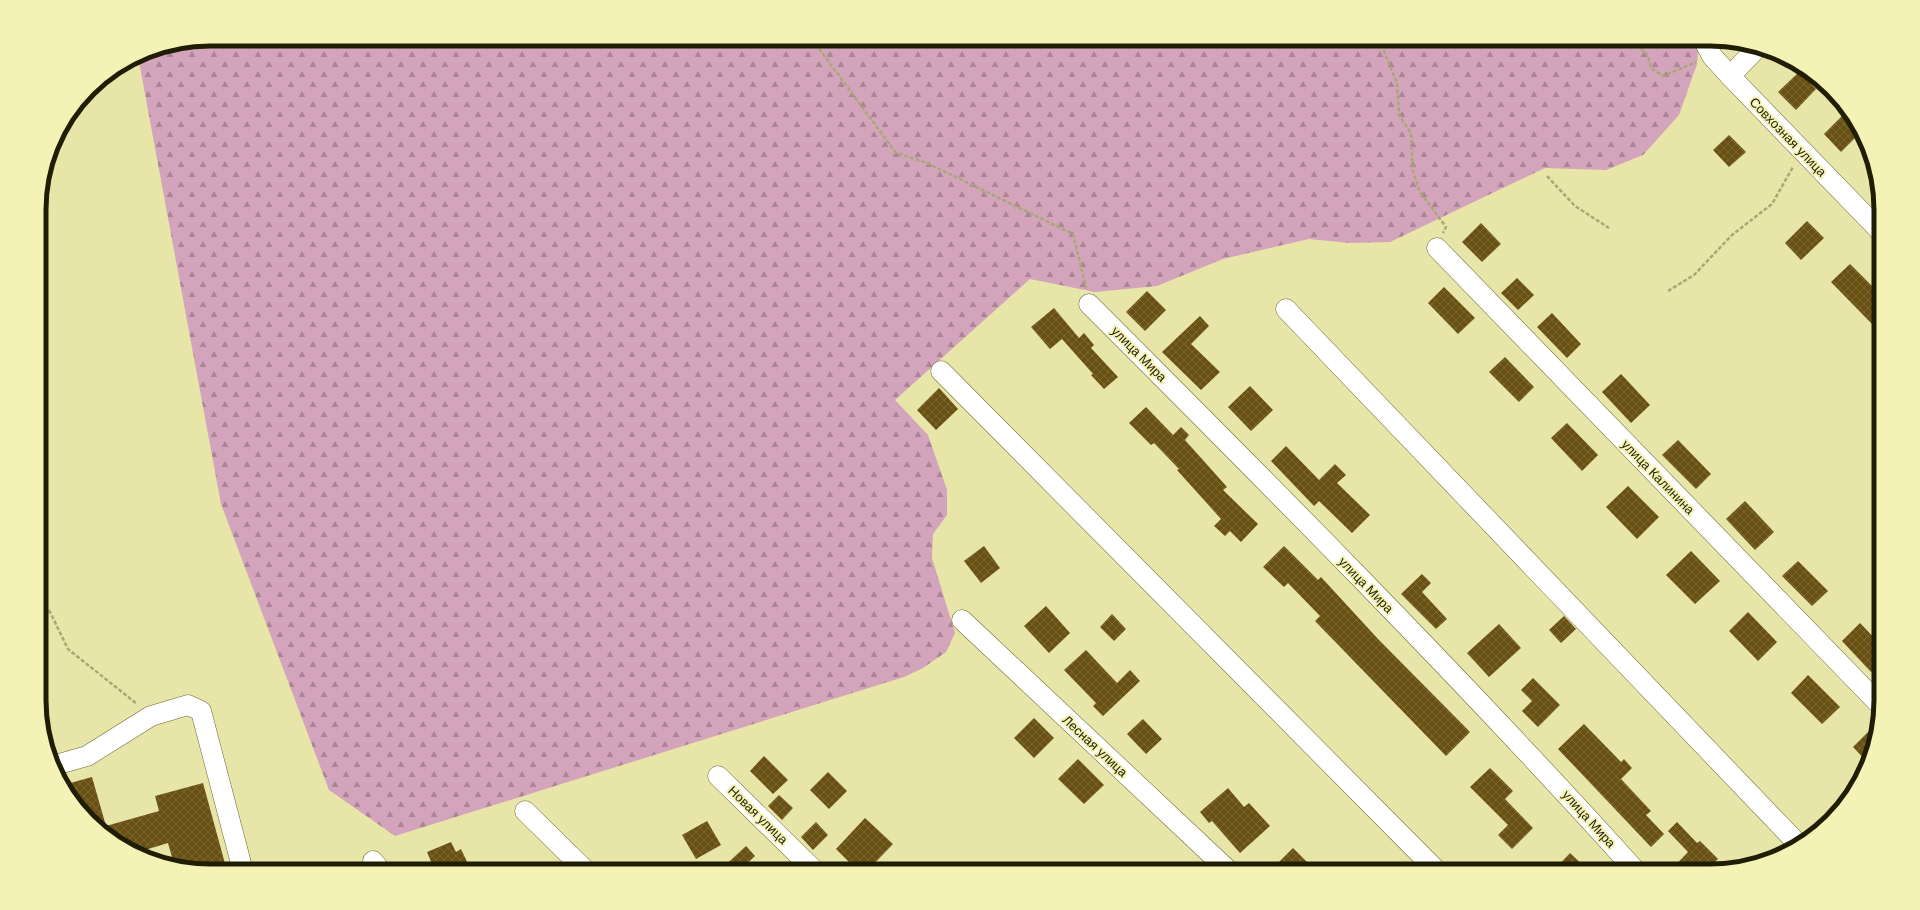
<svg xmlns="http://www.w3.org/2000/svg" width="1920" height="910" font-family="Arial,sans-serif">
<defs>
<pattern id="forest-firs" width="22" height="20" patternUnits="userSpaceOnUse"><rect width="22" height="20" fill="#d3a4bc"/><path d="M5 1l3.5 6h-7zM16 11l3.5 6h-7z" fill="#ab8597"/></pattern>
<pattern id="building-cross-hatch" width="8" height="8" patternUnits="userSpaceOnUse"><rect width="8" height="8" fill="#685113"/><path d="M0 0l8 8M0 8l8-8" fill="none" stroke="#796633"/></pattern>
</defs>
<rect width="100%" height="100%" fill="#e7e5a7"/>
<path fill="url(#forest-firs)" d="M210,39h1489l-2,25 -18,51 -36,40 -37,15 -61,-2 -155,74 -41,1 -40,-4 -86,20 -66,27 -62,6 -65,-13 -135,121 33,35 19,55v25l-14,19 -1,24 23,75 -9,19 -23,16 -19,9 -509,159 -66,-46 -108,-286 -83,-448 7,-4z"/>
<g fill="url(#building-cross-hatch)">
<path d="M1799,72l17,17 -20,21 -18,-18z"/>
<path d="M1843,115l17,18 -19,19 -17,-18z"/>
<path d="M1729,135l17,17 -17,15 -16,-17z"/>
<path d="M1807,221l17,17 -23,22 -16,-17z"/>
<path d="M1481,223l20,21 -19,18 -20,-20z"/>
<path d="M1850,264l30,30v22l-8,8 -41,-42z"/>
<path d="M1517,278l17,17 -16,15 -17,-17z"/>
<path d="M1444,287l31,31 -17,16 -30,-31z"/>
<path d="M1147,291l19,19 -21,21 -19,-19z"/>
<path d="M1054,308l25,30 5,-5 10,12 -3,3 27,29 -14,12 -13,-14 2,-1 -31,-35 -12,10 -19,-22z"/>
<path d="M1552,313l29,31 -14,14 -30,-31z"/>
<path d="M1200,316l9,10 -18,18 29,28 -19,18 -39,-38z"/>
<path d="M1505,357l29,30 -15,15 -30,-30z"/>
<path d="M1621,374l29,31 -19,18 -29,-31z"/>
<path d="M1250,386l23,24 -22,21 -23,-24z"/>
<path d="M939,388l19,21 -22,21 -19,-20z"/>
<path d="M1146,407l27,28 8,-8 8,8 -4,5 42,47 -4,3 35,34 -17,18 -11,-11 -5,5 -11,-10 7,-7 -44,-49 2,-1 -25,-26 -3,2 -22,-22z"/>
<path d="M1567,423l31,32 -16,16 -31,-33z"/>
<path d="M1678,440l33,34 -15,15 -34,-34z"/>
<path d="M1286,446l33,34 16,-16 11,11 -9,8 33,32 -18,18 -33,-32 -5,5 -43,-45z"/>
<path d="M1628,486l31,31 -22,22 -31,-32z"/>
<path d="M1745,501l29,31 -19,18 -29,-31z"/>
<path d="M984,546l16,22 -19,15 -17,-22z"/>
<path d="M1284,546l34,34 3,-3 57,62 92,93 -24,24 -131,-135 5,-5 -32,-33 -4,4 -21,-20z"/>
<path d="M1691,551l29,30 -25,23 -29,-29z"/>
<path d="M1798,561l30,30 -16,15 -30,-30z"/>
<path d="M1422,574l9,9 -9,9 25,27 -11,10 -35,-35z"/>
<path d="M1046,606l24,27 -21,20 -25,-27z"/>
<path d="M1748,612l29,30 -19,19 -29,-30z"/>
<path d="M1112,614l14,15 -12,12 -14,-14z"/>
<path d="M1564,616l12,13 -15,14 -12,-13z"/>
<path d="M1860,623l21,22v18l-10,9 -29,-31z"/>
<path d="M1499,624l22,24 -32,29 -22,-24z"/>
<path d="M1086,650l31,33 13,-13 10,11 -37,35 -10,-10 3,-3 -32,-33z"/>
<path d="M1808,675l32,32 -18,17 -31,-31z"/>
<path d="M1533,678l27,27 -22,22 -16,-16 10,-10 -11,-11z"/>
<path d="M1034,718l20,20 -20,20 -20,-20z"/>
<path d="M1143,719l19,20 -16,15 -19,-20z"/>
<path d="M1584,724l37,38 3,-3 8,9 -11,11 30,32 -5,4 18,19 -13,13 -93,-98z"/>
<path d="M1876,724l-3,16 -5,23 -15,-16z"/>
<path d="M764,756l24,24 -15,14 -23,-23z"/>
<path d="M1078,759l26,26 -20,19 -26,-25z"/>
<path d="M1490,768l23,23 -8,8 28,29 -21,21 -14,-14 10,-10 -38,-38z"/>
<path d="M828,772l19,19 -18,18 -19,-19z"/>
<path d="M92,777l14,49 53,-15 -4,-15 48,-13 24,88h-17l-36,-7 -6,-21 -33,10 -29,-17 -32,-32 -11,-19z"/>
<path d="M1228,788l16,19 5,-4 21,23 -30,27 -28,-32 -3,2 -9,-11z"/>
<path d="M779,795l14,13 -11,12 -14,-14z"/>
<path d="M865,818l28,26 -26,27h-9l-22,-22z"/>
<path d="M707,821l14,24 -25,14 -14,-24z"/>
<path d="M816,822l12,13 -15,15 -12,-13z"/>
<path d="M1677,822l20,21 3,-2 18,18 -11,12h-37l18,-19 -20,-21z"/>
<path d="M451,842l5,10 5,-3 9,19 -6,3h-29l-8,-19z"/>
<path d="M746,846l9,10 -16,15h-20z"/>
<path d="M1293,848l23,23h-46z"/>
<path d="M1570,853l19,18h-36z"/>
</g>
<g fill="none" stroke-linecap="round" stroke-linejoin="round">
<g stroke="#6c692f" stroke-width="21">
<g id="minor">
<path d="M1703,39l9,17 18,20 150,155"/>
<path d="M1730,76l27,-28"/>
<path d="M1437,248l443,457"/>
<path d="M1089,304c186,186 371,372 547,567"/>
<path d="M1286,309l513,536"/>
<path d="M941,371l496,500"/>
<path d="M962,620l267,251"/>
<path d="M52,766l35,-10 64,-40 37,-11 13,6 42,160"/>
<path d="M718,776l97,95"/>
<path d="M525,811l61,60"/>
<path d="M373,861l8,10"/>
</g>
</g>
<g stroke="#a9a875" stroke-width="2.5" stroke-dasharray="4 2" stroke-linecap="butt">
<path d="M812,39l84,114 31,10 146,71 13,54"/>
<path d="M1379,39l18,44 2,32 12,18 2,39 7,20 26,35 -3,6"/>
<path d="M1633,39l15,17 3,12 12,8 33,-14"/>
<path d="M1547,176l28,30 34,22"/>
<path d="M1668,291l26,-16 38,-40 40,-31 21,-37"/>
<path d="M40,602l10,10 18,37 69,55"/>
</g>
<use href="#minor" stroke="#fff" stroke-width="20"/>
</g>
<g text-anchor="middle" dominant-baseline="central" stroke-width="4" stroke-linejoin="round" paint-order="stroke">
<g font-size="13" fill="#1f1e05" stroke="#f4f2b4">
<text transform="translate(1788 137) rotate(46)">Совхозная улица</text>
<text transform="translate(1139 354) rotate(45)">улица Мира</text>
<text transform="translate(1658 477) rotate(46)">улица Калинина</text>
<text transform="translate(1366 585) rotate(46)">улица Мира</text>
<text transform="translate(1095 746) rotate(43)">Лесная улица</text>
<text transform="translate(758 815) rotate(44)">Новая улица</text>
<text transform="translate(1589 819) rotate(48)">улица Мира</text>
</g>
</g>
<path d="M0 0H1920V910H0ZM210 46H1710A164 164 0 0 1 1874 210V700A164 164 0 0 1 1710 864H210A164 164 0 0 1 46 700V210A164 164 0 0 1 210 46Z" fill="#f4f2b4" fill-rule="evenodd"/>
<path fill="none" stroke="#1f1e05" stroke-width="5" d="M210 46H1710A164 164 0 0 1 1874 210V700A164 164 0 0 1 1710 864H210A164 164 0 0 1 46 700V210A164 164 0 0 1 210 46Z"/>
</svg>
